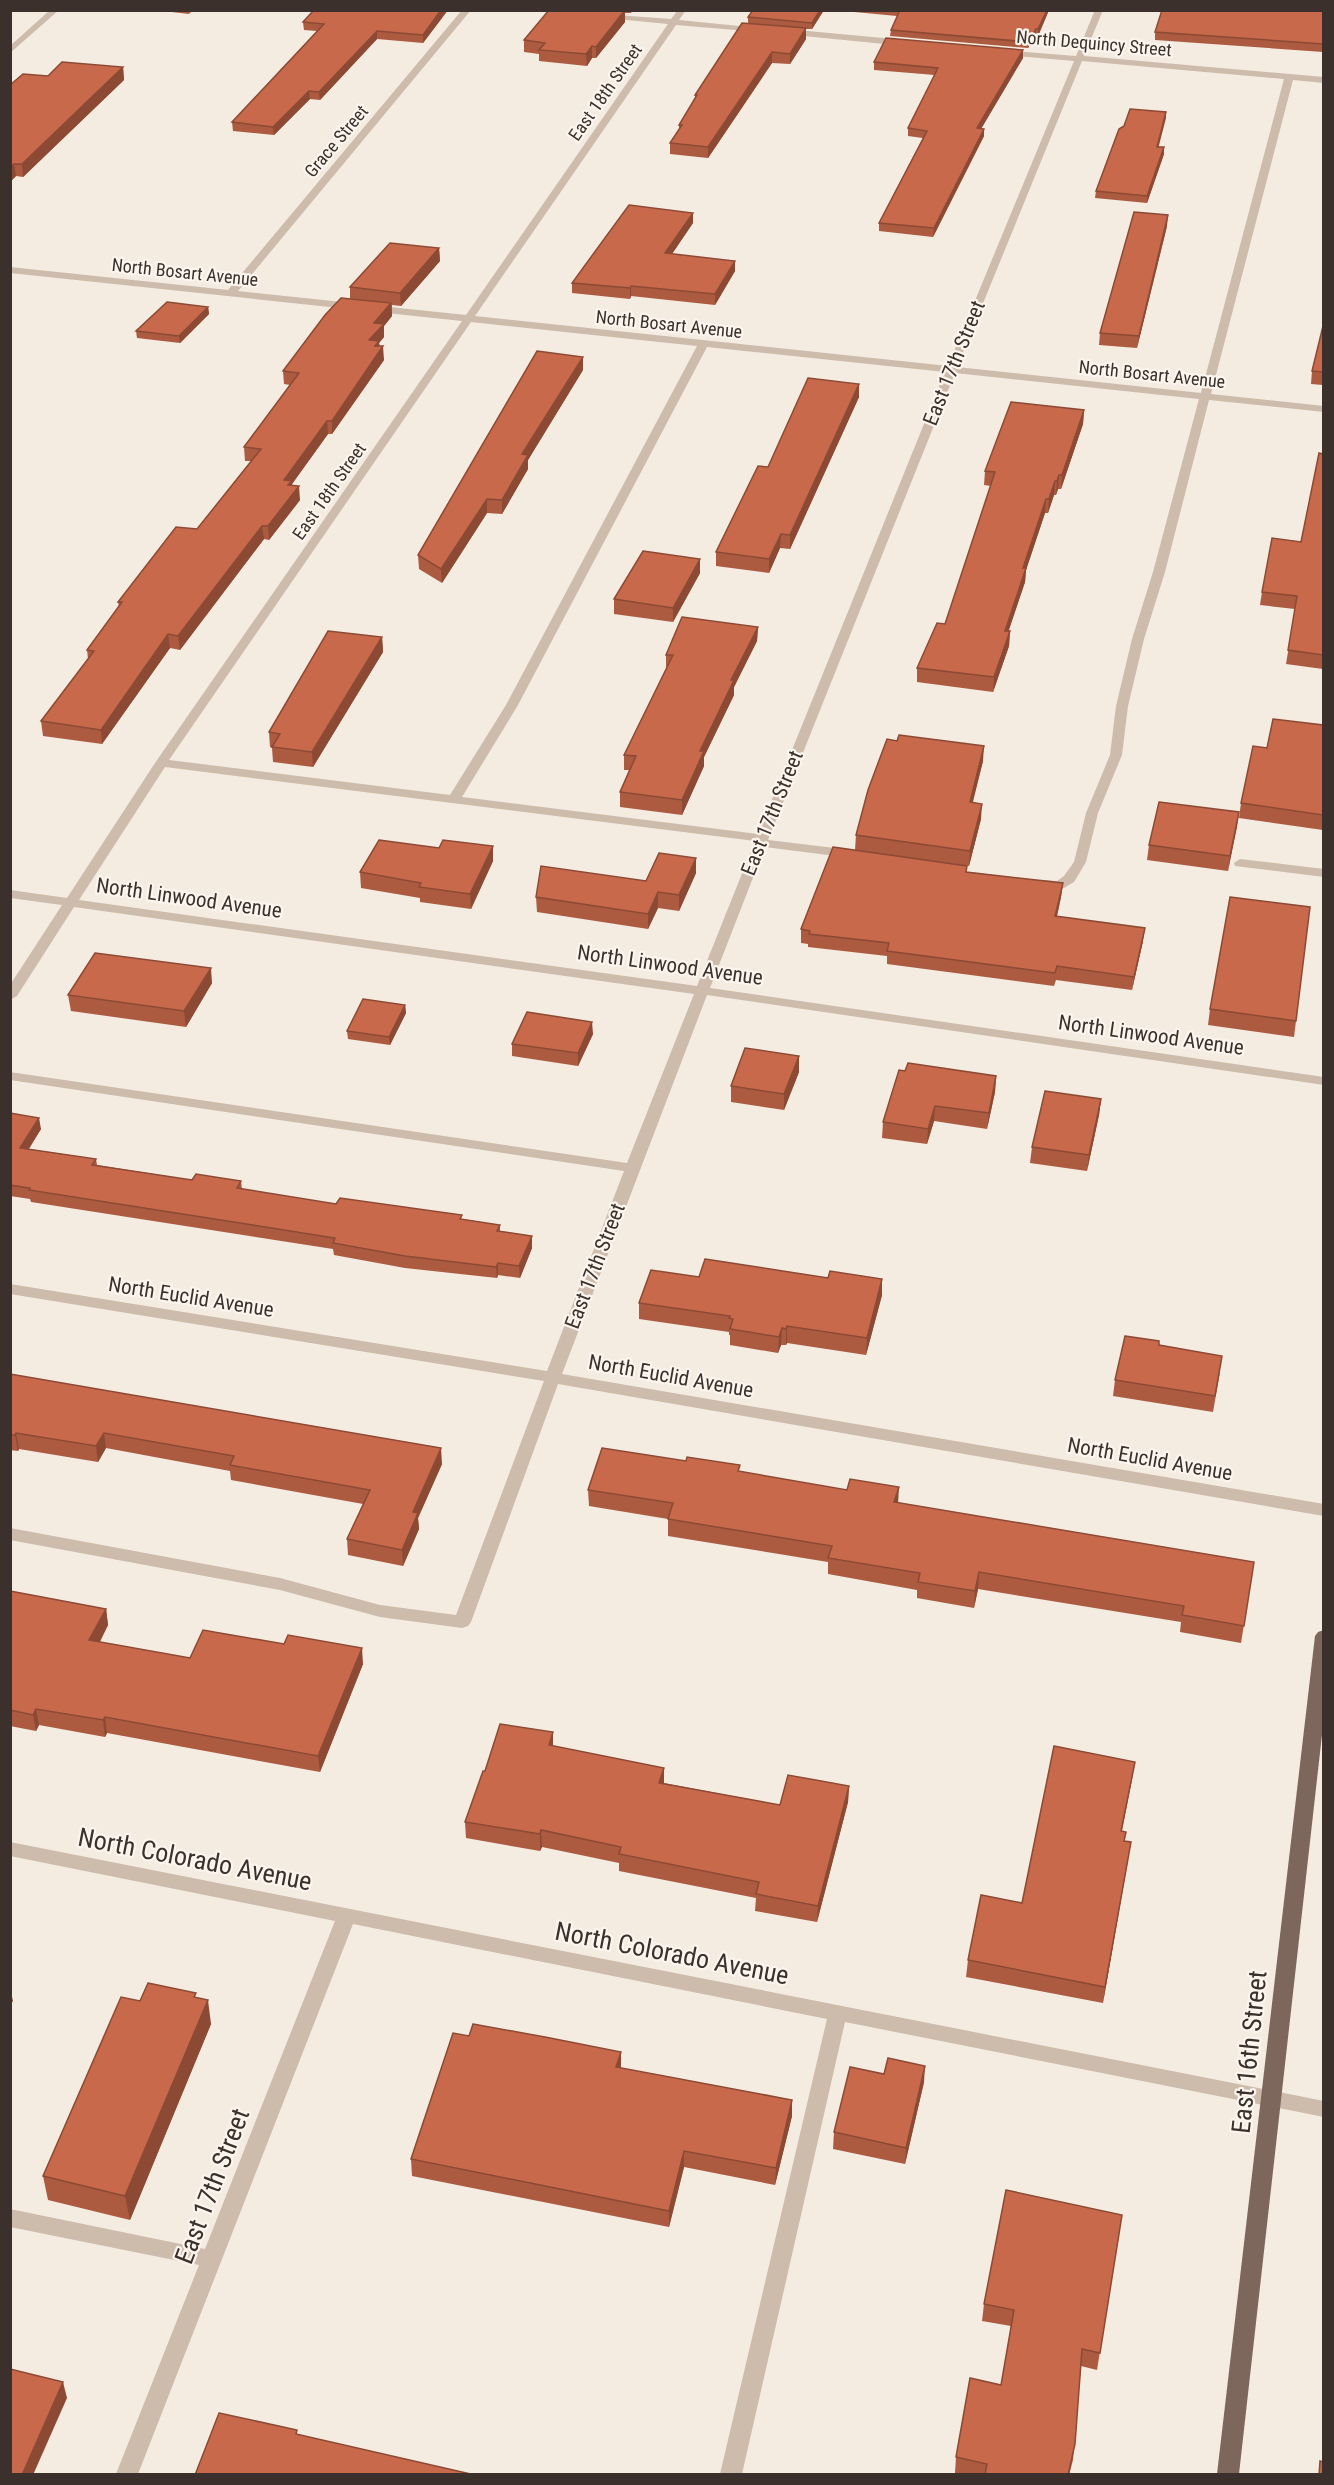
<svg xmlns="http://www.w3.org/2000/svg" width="1334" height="2485" font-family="'Roboto Condensed',sans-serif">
<rect width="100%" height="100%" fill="#f4ebe1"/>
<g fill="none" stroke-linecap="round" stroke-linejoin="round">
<g fill="#cdbbac" fill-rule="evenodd">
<path d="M50,10h9l-49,43v-7z"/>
<path d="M462,10h9l-233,281 228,24 202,-291 -62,-6h-3v-4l68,5 7,-9h8l-7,10 80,8 4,2 -4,2 -83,-7 -201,291 473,50 126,-305 -70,-6 -4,-3 1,-2 75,6 19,-46h8l-19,46 240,21v6l-31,-3 -82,314 113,12v6l-115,-12 -44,172 -21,67 -16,67 -6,49 -24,58 -12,49 -12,20 -10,6h-21l-7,-4 7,-4 14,1 7,-5 10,-14 12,-49 24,-58 6,-49 16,-67 21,-67 46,-173 -244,-26 -187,467 83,10 6,4 -6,4 -86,-11 -55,141 614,89v8l-617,-90 -145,379 762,130v12l-766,-132 -87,238 -3,4 -6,2 -82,-11 -100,-27 -270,-50v-12l270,50 100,27 76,10 88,-234 -534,-87v-10l537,87 77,-200 -614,-91v-8l617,91 67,-169 -620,-87 -57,89 -7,4v-15l52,-80 -52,-7v-8l57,8 88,-135 307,-442 -452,-48v-6l218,23zM1082,61l202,18 -83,314 -244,-26zM471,322l226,24 -191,359 -56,90 -281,-35zM707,347l238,25 -187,462 -296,-37 56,-92zM165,767l590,74 -58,145 -618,-86z"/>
<path d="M534,10h33l4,3 -4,2z"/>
<path d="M786,29l119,11 4,3 -4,3 -122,-12v-4z"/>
<path d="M1240,859l84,10v8l-89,-11 -1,-3z"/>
<path d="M10,1842l1314,259v16l-479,-95 -103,452h-22l107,-455 -474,-95 -215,550h-22l83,-209 -189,-38v-18l195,40 130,-328 -325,-65z"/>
</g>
<path fill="#7d675c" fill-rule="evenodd" d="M1324,1630v87l-85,757h-22l98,-838 3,-4z"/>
</g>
<g fill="#ac5a40">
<path d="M154,10h39l-4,4z"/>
<path d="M314,10h134l-25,33 -46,-4 -57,61 -10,-1 -36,36 -41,-4 -1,-9 85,-91 -13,-1 -1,-8z"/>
<path d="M549,10h84l-2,3h-6v9l-29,36h-4l-5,8 -48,-5v-7l-15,-2v-12z"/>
<path d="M753,10h71l-12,19h-6v10l-16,25 -18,-1 -64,95 -38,-4v-11l9,-13v-5l16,-26v-4l53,-72v-6z"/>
<path d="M833,10h216l-11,26h-3l-7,12 -138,-12 1,-6 6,-14z"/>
<path d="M1323,10v42l-168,-12v-8z"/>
<path d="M1023,58l-42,70 3,1v7l-51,101 -54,-6v-8l44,-85 -15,-2v-8l27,-53 -61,-5v-8z"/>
<path d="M123,67l1,13 -101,97 -7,-1 -6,6 13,-108 25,2z"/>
<path d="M1166,112l-8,35h6v7l-17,49 -52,-5 1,-7z"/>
<path d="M693,223l-21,31 63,17 -20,34 -84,-9 -1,3 -58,-6v-10z"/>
<path d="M1167,226l-30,122 -38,-3 1,-12z"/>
<path d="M439,248l1,13 -39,45 -9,-1v11l-8,10v11l-5,6 5,17 -52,74h-4l-36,50 8,16 -31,40 -5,-1 -84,111 -10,-2 -68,96 -59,-8 -2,-15 47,-62 -1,-9 32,-43 -1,-5 79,-73 54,-68h-6l-1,-14 46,-62 -6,-1 -1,-13 67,-72v-12z"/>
<path d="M208,307l1,7 -29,29 -43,-5 -1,-7z"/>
<path d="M1323,326v59l-12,-1 1,-13z"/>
<path d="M583,370l-55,90v9l-26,45 -15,-1 -45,70 -23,-14 -1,-14z"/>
<path d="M859,384v13l-69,152 -10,-1 -11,25 -53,-7v-14l52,-85z"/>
<path d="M1084,410l-1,14 -22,65h-3l-2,6h-2l-6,18h-3l-19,57 -1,12 -17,49h2l-1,15 -16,46 -76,-10v-14l28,-44 46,-138 -7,-1 1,-14z"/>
<path d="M1323,453v216l-37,-5 9,-55 -35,-4 2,-13 39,-50z"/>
<path d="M700,559v14l-27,49 -59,-8v-15z"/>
<path d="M758,627l-1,14 -23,46v8l-30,62v9l-22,49 -62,-8v-15l9,-22h-5v-15l42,-86v-14z"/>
<path d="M382,637l1,15 -70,115 -40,-5 -1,-14 -2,-1 -1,-15z"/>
<path d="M1323,725v105l-84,-12 2,-15 26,-55z"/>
<path d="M983,761l-11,42 9,16 -12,47 -85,-12 83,12v6l96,11 -2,14 -4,19 86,25 -11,49 -76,-10 -2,6 -167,-22v-8l-79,-9v-3l-7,-1v-14l54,-79 1,-15z"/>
<path d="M1239,812l-11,59 -81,-11 2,-15z"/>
<path d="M493,861l-22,48 -51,-7v-4l-59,-10 -1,-16z"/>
<path d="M696,873l-17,38 -21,-3 -10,21 -111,-17 -1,-15z"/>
<path d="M212,983l-26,44 -115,-16 -3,-16z"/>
<path d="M405,1005l1,8 -16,32 -42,-6 -1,-8z"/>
<path d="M1210,1009l86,12 -2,16 -86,-12z"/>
<path d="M593,1034l-15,32 -66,-10v-12z"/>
<path d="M799,1072l-15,38 -53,-8v-16z"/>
<path d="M996,1076l-1,16 -8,37 -53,-8 -7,23 -45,-6 1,-16z"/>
<path d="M1101,1099l-2,16 -12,56 -57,-8 2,-16z"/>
<path d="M10,1113l31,16 -12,20 67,10 1,6 95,15 49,1 1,8 94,15 126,15 38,6v6l32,5v12l-12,30 -22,-3 -1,3 -92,-10 -71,-13 -1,-6 -302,-47 -1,-3 -20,-3z"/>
<path d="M699,1277l183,2v16l-16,60 -79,-12 -1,2h-5l-3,8 -48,-8v-10h-1v-3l-90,-13v-16z"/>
<path d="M1220,1372l-7,40 -100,-16 2,-16z"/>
<path d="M10,1374l432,90 -24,54 1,11 -16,37 -55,-11 -1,-16 16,-35 -132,-24 -1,-9 -124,-23 -8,14 -79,-13 -1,2 -8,-1z"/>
<path d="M740,1471l158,32 356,59 -13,81 -61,-11 1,-10 -203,-33 -4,19 -57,-10v-8l-89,-16v-12l-160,-26v-17l-79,-13 -1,-16z"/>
<path d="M10,1591l96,18 2,16 -8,17 90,16 173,6 -43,108 -213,-39 -2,4 -66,-12 -3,6 -26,-5z"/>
<path d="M553,1732v14l111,22v15l116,22 69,-19 -1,16 -31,120 -62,-11 1,-13 -137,-27v-8l-77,-16 -2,4 -74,-13 -1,-16 20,-51z"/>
<path d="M1132,1779l-10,52 6,28 -25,144 -137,-26 2,-17 54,-57z"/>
<path d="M197,1997l14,27 -81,196 -82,-20 -5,-24 97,-175z"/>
<path d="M469,2036l152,16v16l171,32v16l-17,69 -91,-18 -15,60 -257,-51 -1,-17z"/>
<path d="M884,2074l40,8 -19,82 -72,-15 1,-17z"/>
<path d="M1122,2215l-25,155 -16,-4 -8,94 -4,15h-108l-6,-2 1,-16 45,-72 10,-59 -29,-5 2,-17z"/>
</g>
<g fill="#8c4a34">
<path d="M441,10h7l-25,33v-8z"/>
<path d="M625,10v12l-29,36v-11z"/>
<path d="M820,10h4l-12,19v-6z"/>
<path d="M1047,10h2l-11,26v-7z"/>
<path d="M806,28v11l-16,25v-10z"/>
<path d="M1036,29l-1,7 -7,12v-6z"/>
<path d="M377,31v8l-57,61 -1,-8z"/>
<path d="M592,46v12l-5,8 -1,-12z"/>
<path d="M1023,50v8l-46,78v-8z"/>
<path d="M772,52v11l-64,95v-11z"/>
<path d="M123,67l1,13 -101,97 -1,-13z"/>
<path d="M309,91l1,8 -36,36 -1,-8z"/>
<path d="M1166,112v6l-9,35v-6z"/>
<path d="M984,129v7l-51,101 1,-9z"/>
<path d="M1164,147v7l-17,49v-7z"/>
<path d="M14,164l2,12 -6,6v-14z"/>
<path d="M693,213v10l-28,41v-11z"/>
<path d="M1168,215l-1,11 -30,122 2,-12z"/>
<path d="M439,248l1,13 -39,45 -1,-13z"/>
<path d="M735,261v10l-20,34v-11z"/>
<path d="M631,286v10l-1,3v-11z"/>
<path d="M391,303l1,13 -8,10v11l-5,6 1,9 3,-6 1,14 -52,74v-13l37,-81 5,-17z"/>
<path d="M208,307l1,7 -29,29 -1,-7z"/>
<path d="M583,357v13l-55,90v9l-26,45v-14l20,-46z"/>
<path d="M859,384v13l-69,152v-14z"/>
<path d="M1084,410l-1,14 -22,65 1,-14z"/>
<path d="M327,421l1,13 -36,50 1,10 6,-8 1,14 -31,40 -1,-14 16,-46z"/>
<path d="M1059,475l-1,14 -2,6 1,-14z"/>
<path d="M1055,481l-1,14 -6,18 1,-14z"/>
<path d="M487,499v14l-45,70 -1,-14z"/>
<path d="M1046,499l-1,14 -19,57 -1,12 -21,63 1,-14 18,-63z"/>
<path d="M262,526l2,13 -84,111 -2,-14z"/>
<path d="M781,534l-1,14 -11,25v-14z"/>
<path d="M700,559v14l-27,49v-14z"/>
<path d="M758,627l-1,14 -23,46v8l-30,62v9l-22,49v-15l18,-49 31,-71z"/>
<path d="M1010,631l-1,15 -16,46 1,-15z"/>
<path d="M168,634l2,14 -68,96 -1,-14z"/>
<path d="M382,637l1,15 -70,115 -1,-15z"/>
<path d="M984,746l-1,15 -14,57 1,-16z"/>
<path d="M982,804l-1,15 -12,47 1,-15z"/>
<path d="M1239,812l-2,15 -9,44 2,-15z"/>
<path d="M493,846v15l-22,48 -1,-15z"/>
<path d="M696,858v15l-17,38v-16z"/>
<path d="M1063,883l-2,14 -7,32 1,-13z"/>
<path d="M658,892v16l-10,21v-15z"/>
<path d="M1145,928l-2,13 -11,49 2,-13z"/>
<path d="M211,968l1,15 -26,44 -2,-16z"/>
<path d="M405,1005l1,8 -16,32 -1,-8z"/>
<path d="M592,1022l1,12 -15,32v-13z"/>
<path d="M799,1056v16l-15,38v-16z"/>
<path d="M996,1076l-1,16 -8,37 2,-16z"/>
<path d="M1101,1099l-2,16 -12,56 2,-16z"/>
<path d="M935,1106l-1,15 -7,23 1,-15z"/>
<path d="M39,1118l2,11 -19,30 -2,-11z"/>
<path d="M532,1236v12l-12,30 -1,-12z"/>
<path d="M498,1263v12l-1,3 -1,-11z"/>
<path d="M882,1279v16l-16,60 1,-17z"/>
<path d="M787,1326v17l-1,2v-16z"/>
<path d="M782,1328l-1,17 -3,8 1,-16z"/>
<path d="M16,1433l3,16 -1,2 -3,-16z"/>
<path d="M104,1433l2,15 -8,14 -2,-16z"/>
<path d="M441,1448l1,16 -24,54 1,11 -16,37 -1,-16 11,-38z"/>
<path d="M899,1487l-1,17 -4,-2z"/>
<path d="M979,1572l-1,17 -4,19 1,-17z"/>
<path d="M106,1609l2,16 -16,31 -3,-16z"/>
<path d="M362,1648l1,16 -43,108 -2,-16z"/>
<path d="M36,1709l3,16 -3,6 -3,-16z"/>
<path d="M105,1717l2,16 -2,4 -2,-17z"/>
<path d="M553,1732v17l-4,-4z"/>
<path d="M1135,1762l-3,17 -14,68 3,-16z"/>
<path d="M664,1768v17l-5,-2z"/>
<path d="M849,1786l-1,16 -31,120 1,-16z"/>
<path d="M541,1830l1,17 -2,4v-17z"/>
<path d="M1131,1842l-3,17 -25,144 2,-16z"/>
<path d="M10,1989l3,12 -3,5z"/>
<path d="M208,2000l3,24 -81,196 -5,-24z"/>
<path d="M621,2052v16l-5,-1z"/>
<path d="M925,2066l-1,16 -19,82 1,-16z"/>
<path d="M792,2100v16l-17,69 1,-17z"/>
<path d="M684,2151v16l-15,60v-16z"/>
<path d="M63,2382l4,16 -34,77h-11z"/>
<path d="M1075,2444l-6,31h-1z"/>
</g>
<g fill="#c8694b" stroke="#8c4a34" stroke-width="1.5">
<path d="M314,10h127l-18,25 -46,-4 -58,61 -10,-1 -36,36 -41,-5 92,-98 -21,-2z"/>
<path d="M549,10h76l-29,37 -4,-1 -6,8 -47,-4 6,-7 -21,-3z"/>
<path d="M753,10h67l-8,13 -64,-6z"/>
<path d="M900,10h147l-9,19h-2l-8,13 -137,-12z"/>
<path d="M1162,10h161v34l-168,-12z"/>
<path d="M742,23l64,5 -16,26 -18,-2 -64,95 -38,-4 12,-18h-3l18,-30h-2z"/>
<path d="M886,38l137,12 -46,78 7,1 -50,99 -55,-5 48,-92 -19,-3 30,-60 -64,-6z"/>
<path d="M62,62l61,5 -101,97h-8l-4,4v-83l13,-11 25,2z"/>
<path d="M1130,109l36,3 -9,35h7l-17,49 -51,-5 23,-62 5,-3z"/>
<path d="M629,205l64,8 -28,40 70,8 -20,33 -84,-8 -1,2 -58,-5z"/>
<path d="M1134,212l34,3 -29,121 -39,-3z"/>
<path d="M390,243l49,5 -39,45 -50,-6z"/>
<path d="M341,298l50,5 -17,20 10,1 -15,16 10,1 -4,5h8l-51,75h-5l-43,59 8,1 -4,4 11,1 -31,40h-6l-84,110 -10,-2 -67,96 -60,-9 53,-70 -7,-1 35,-48h-4l58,-75 21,2 64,-80 -17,-2 55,-74 -16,-2 42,-56z"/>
<path d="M167,302l41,5 -29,29 -43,-5z"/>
<path d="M1323,326v46l-11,-1z"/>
<path d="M537,351l46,6 -61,97 6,1 -26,45 -15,-1 -46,70 -23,-14z"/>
<path d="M808,378l51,6 -69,151 -9,-1 -12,25 -53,-7 42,-86 10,1z"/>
<path d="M1011,402l73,8 -22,65h-3l-2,6h-2l-6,18h-3l-23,69h3l-21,63h5l-16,46 -77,-9 20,-45 8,1 50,-152 -10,-1z"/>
<path d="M1319,453l4,1v-1v202l-35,-5 9,-54 -35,-4 10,-54 29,4z"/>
<path d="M643,551l57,8 -27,49 -59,-9z"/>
<path d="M682,617l76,10 -27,53h3l-34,71h4l-22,49 -62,-8 16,-36 -12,-1 49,-100h-7z"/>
<path d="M328,631l54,6 -70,115 -40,-5 8,-13 -11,-2z"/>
<path d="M1273,719l50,6v90l-82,-12 12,-57 14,2z"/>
<path d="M899,735l85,11 -14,56 12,2 -12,47 -114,-16 12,-45 19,-51 10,2z"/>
<path d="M1159,802l80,10 -9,44 -81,-11z"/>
<path d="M379,840l60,8 4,-8 50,6 -23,48 -51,-7 2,-4 -61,-11z"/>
<path d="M833,847l134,19 -1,6 97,11 -8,33 90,12 -11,49 -77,-11 -2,7 -168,-22 2,-8 -80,-9 1,-3 -9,-2z"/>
<path d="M659,853l37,5 -17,37 -21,-3 -10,22 -112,-17 5,-31 105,15z"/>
<path d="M1230,897l80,10 -14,114 -86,-12z"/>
<path d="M95,953l116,15 -27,43 -116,-16z"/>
<path d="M363,999l42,6 -16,32 -42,-6z"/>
<path d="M527,1012l65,10 -14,31 -66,-9z"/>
<path d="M745,1048l54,8 -15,38 -53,-8z"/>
<path d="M908,1063l88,13 -7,37 -54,-7 -7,23 -45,-7 16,-52 6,1z"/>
<path d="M1045,1091l56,8 -12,56 -57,-8z"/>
<path d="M10,1113l29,5 -19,30 76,11 -4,6 100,15 4,-6 45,7 -4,7 99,16 4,-6 122,17 -2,4 40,6 -3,6 35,5 -13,30 -21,-3 -2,4 -91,-11 -72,-13 2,-5 -306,-48 1,-2 -20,-3z"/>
<path d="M705,1259l123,19 2,-7 52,8 -15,59 -80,-12 -1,3 -4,-1 -3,9 -49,-8 3,-10 -4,-1 1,-2 -91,-13 12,-33 48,7z"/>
<path d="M1125,1336l34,5v4l63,11 -7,40 -100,-16z"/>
<path d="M10,1374l431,74 -28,64 5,1 -16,37 -55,-11 23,-49 -140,-25 4,-9 -130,-23 -8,13 -80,-13 -1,2h-5z"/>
<path d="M602,1448l84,13 1,-4 53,8 -2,6 109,19 3,-11 49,8 -5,15 360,60 -10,64 -62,-11 2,-9 -205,-34 -4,19 -57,-9 2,-9 -92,-15 4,-12 -164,-27 5,-16 -85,-13z"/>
<path d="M10,1591l96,18 -17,31 101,18 13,-28 81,14 4,-9 74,13 -44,108 -213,-39 -2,3 -67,-11 -3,6 -23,-5z"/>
<path d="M500,1724l53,8 -4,13 115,23 -5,15 121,22 8,-30 61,11 -31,120 -62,-12 3,-12 -140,-28 2,-7 -80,-17 -1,4 -75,-12 18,-51h2z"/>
<path d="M1054,1746l81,16 -14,69 5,1 -2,9 7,1 -26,145 -137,-27 13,-65 41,8z"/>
<path d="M148,1983l48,10 -2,4 14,3 -83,196 -82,-20 78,-179 19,4z"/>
<path d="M473,2024l72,13 76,15 -5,15 176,33 -16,68 -92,-17 -15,60 -258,-52 42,-126 16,3z"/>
<path d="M888,2058l37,8 -19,82 -72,-16 16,-65 34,7z"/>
<path d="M1006,2190l116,25 -22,138 -18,-4 -7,95 -7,31h-83l2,-11 -31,-7 14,-79 31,7 13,-75 -30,-6z"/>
<path d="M10,2369l53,13 -41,93h-12z"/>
<path d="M219,2413l78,17 -1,4 179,41h-280z"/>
<path d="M1320,2461l3,1v13h-4z"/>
</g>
<g text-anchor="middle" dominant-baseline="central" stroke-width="4.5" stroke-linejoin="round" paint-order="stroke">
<g font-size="18" fill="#3b302b" stroke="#fbf5ee">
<text transform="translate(1094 43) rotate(5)">North Dequincy Street</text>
<text transform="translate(605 92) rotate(-55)">East 18th Street</text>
<text transform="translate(336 141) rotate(-50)">Grace Street</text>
<text transform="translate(185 272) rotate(6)">North Bosart Avenue</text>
<text transform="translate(669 324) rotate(6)">North Bosart Avenue</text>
<text transform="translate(1152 374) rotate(6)">North Bosart Avenue</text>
<text transform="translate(329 491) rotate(-55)">East 18th Street</text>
</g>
<g font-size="21" fill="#3b302b" stroke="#fbf5ee">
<text transform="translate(954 363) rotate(-68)">East 17th Street</text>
<text transform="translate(772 813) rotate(-68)">East 17th Street</text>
<text transform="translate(189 898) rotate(8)">North Linwood Avenue</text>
<text transform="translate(670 965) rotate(8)">North Linwood Avenue</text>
<text transform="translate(1151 1035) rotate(8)">North Linwood Avenue</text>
<text transform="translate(595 1266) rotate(-69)">East 17th Street</text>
<text transform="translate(191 1297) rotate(9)">North Euclid Avenue</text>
<text transform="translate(671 1376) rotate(10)">North Euclid Avenue</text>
<text transform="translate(1150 1459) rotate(10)">North Euclid Avenue</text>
</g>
<g font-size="26" fill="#3b302b" stroke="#fbf5ee">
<text transform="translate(195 1859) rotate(11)">North Colorado Avenue</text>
<text transform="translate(672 1953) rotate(11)">North Colorado Avenue</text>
<text transform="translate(1249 2052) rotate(-84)">East 16th Street</text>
<text transform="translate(212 2186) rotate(-69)">East 17th Street</text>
</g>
</g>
<rect width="1334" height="2485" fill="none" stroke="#3b302b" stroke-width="24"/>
</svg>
